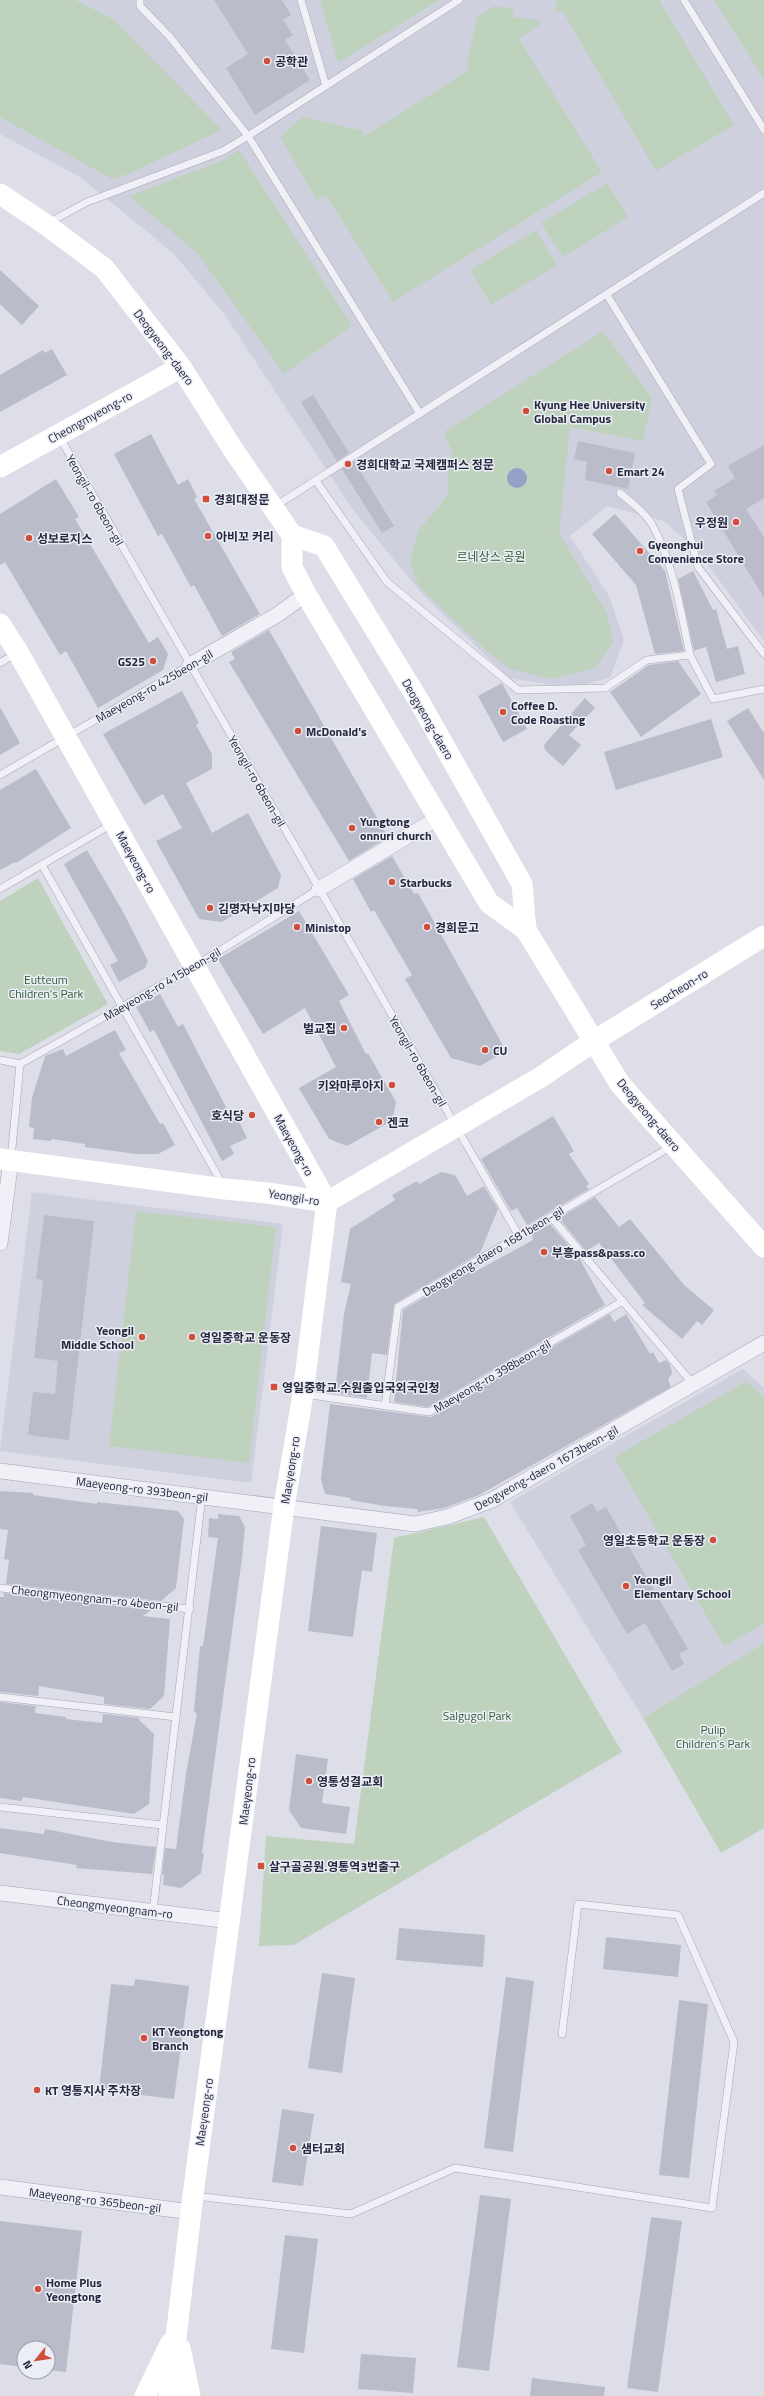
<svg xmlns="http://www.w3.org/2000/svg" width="764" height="2396" font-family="'Titillium Web','Noto Sans KR',sans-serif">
<rect width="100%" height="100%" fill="#dddee8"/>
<g fill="#cfd0dd">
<path d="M0,0h764v641l-65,-88 -35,-32 -57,-15 -37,30 39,60 15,44 -14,38 -40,10 -61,-10 -85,-82 -71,-86 -128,-195 -52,-62 -93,-76 -80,-43z"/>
<path d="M32,1192l251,32 -32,259 -251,-32z"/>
<path d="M743,1369l21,19v255l-121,75 -133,-216z"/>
</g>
<g fill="#bed2be">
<path d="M0,0h75l38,19 109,111 -94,44 -16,5 -112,-62z"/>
<path d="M320,0h119l-101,63z"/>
<path d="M557,0h102l75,125 -78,46 -93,-159 -8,-2z"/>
<path d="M714,0h50v79z"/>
<path d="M494,6l19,3 1,8 25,3v5l-20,14 83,133 -209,130 -67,-107 -9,5 -37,-63 22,-20 62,14 -1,6 108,-68 -5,-1 11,-51z"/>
<path d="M239,150l113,176 -68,48 -87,-121 -68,-57 95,-36z"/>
<path d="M607,183l21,34 -65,40 -22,-34z"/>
<path d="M536,230l21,35 -66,40 -21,-35z"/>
<path d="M603,331l49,67 -9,43 -73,-14 -11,106 48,80 6,29 -17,26 -45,11 -41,-10 -22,-17 -69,-65 -9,-25 8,-31 30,-36v-23l4,-20 -8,-20z"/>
<path d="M38,878l70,126 -89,50 -19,-3v-150z"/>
<path d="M136,1211l140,16 -27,236 -140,-17z"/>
<path d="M747,1381l17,16v227l-40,22 -110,-189z"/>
<path d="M484,1517l138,235 -328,193 -35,1 7,-110 88,8 40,-306z"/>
<path d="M764,1643v185l-43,25 -78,-135z"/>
</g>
<circle fill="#96a1c9" cx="517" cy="478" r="10"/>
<g fill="#babcca">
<path d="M214,0h68l9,15 -8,5 10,15 -8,5 25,40 -55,35 -29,-47 22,-14z"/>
<path d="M0,270l39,36 -17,19 -22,-21z"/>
<path d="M52,349l15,26 -67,37v-37l43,-25 2,3z"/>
<path d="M313,395l36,58 -12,8 -36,-59z"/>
<path d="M151,434l27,51 10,-6 9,18 -3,2 66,115 -38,22 -28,-51 -3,2 -29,-53 -4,2 -44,-82z"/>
<path d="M578,441l57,12 -7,36 -43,-9 2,-18 -13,-3z"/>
<path d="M764,445v53l-18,11 18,28v61l-58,-96 11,-7 -3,-4 21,-13 -7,-12z"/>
<path d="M354,461l40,65 -12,7 -40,-64z"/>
<path d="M56,479l23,38 -4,2 74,124 9,-6 10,17 -5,16 -65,38 -32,-57 -6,4 -55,-93 -5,3v-51z"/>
<path d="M615,514l50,57 19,80 -29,3 -19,-69 -44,-51z"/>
<path d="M693,571l20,39 3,-1 11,40 11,-3 7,28 -29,8 -10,-35 -12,4 -16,-72z"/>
<path d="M269,630l119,207 -39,24 -120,-199 6,-3 -4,-7z"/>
<path d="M678,661l23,33 -60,43 -31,-45 39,-27z"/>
<path d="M502,683l25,46 -24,13 -25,-46z"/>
<path d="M182,691l17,32 -3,2 16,29v15l-26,14 26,50 36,-20 33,62 -3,13 -56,34 -23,-3 -43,-78 26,-13 -19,-34 -19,11 -41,-71z"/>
<path d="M585,698l10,10 -26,27 12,10 -18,21 -18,-16 -1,-5z"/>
<path d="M0,707l20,36 -20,12z"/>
<path d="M748,708l16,25v47l-37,-59z"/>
<path d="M711,719l12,38 -107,33 -12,-38z"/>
<path d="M36,769l35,59 -55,35 -1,-1 -15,8v-80z"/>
<path d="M87,850l35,60 26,51 -3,7 -26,14 -9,-17 8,-4 -54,-97z"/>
<path d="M392,856l22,38 4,-1 88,158 -26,15 -29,-8 -46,-79 7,-4 -38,-65 -3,2 -18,-33z"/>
<path d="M299,911l50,84 -10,6 27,53 2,-1 28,49 -4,19 -45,25 -18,-7 -30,-51 37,-21 -31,-59 -42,26 -45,-75z"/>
<path d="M160,994l18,33 5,-3 47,91 5,-2 12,25 -17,8 4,8 -12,7 -68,-131 -4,2 -14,-25z"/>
<path d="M115,1030l11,20 -7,3 41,71 3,-1 12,22 -17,9h-22l-51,-7v-3l-33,-5 -1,2 -18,-2 1,-11 -5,-1 3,-29 13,-42 18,-7 3,7z"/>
<path d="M553,1116l21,35 -5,3 20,30 -3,2 3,3 -62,36 -10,-17 -6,3 -30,-52z"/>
<path d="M441,1172l14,3 12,21 17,-10 14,23 -18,44 -86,51 -7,51 -15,-2 -5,45 -32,-5 9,-79 7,-30 -10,-2 9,-53 45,-29 -3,-5 25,-14 2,3z"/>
<path d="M595,1197l24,30 11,-8 54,66 30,25 -12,15 -5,-4 -15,18 -40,-34 3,-2 -46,-60 -13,8 -27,-33z"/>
<path d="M44,1215l50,6 -25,219 -41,-5 5,-43 22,2 3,-33 -24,-3 9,-78 -7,-1z"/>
<path d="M550,1224l28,32 27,49 -177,102 -34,-5 9,-92 71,-42 -3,6 62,-34 -1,-6z"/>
<path d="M610,1314l4,8 12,-8 24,40 3,-2 6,11 7,-3 3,3 2,5 1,6 -4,5 3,8 -192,108 -35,13 -26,4 -1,-3 -32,-3 -35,-6 1,-2 -26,-4 -4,-15 9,-75 101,13z"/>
<path d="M0,1491l33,2v2l64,9v-2l81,9 6,8 -8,69 -15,13 -155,-17 3,-24 -5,-1 4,-29 -8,-1z"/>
<path d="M592,1503l5,9 9,-5 82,142 -9,5 5,10 -12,7 -27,-48 -18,11 -49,-84 8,-5 -16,-29z"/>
<path d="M218,1514l21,2 6,11 -3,31 -40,295h2l-3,20 -20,15 -18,-3 1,-10h-2l3,-27 11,1 10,-75 11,-61 -3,-1 6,-66h3l15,-108 -10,-1 1,-19 9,1z"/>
<path d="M321,1526l56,7 -5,39 -10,-2 -9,67 -45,-6z"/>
<path d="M4,1593l147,17 -8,6 27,3 -6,77 -14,13 -46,-5v-7l-65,-11 -1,10 -38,-4v-95h4z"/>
<path d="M0,1702l36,4 -1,7 31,4v2l36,4 1,-9 37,4 -1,2 15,14 -5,70 -15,10 -111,-17 -1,4 -22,-3z"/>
<path d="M296,1754l32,5 -6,44 28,4 -4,27 -45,-6 -12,-18z"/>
<path d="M0,1828l44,6 1,-5 67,13 44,5 -4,27 -76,-6 1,-3 -77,-12z"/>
<path d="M399,1928l86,7 -2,32 -87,-7z"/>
<path d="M606,1937l75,8 -3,32 -75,-8z"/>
<path d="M322,1973l33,5 -13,95 -34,-5z"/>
<path d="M506,1977l28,4 -21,171 -29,-4z"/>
<path d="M135,1979l54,7 -15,113 -75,-9 12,-106 23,2z"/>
<path d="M679,2000l29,4 -19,174 -30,-3z"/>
<path d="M282,2109l32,5 -11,72 -31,-4z"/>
<path d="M480,2195l31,4 -22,172 -32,-4z"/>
<path d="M651,2217l31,4 -24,171 -31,-4z"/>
<path d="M0,2221l82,10 -16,141 -18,-2v-22h-24v19l-24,-3z"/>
<path d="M285,2235l33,4 -14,114 -33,-4z"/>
<path d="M361,2354l55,4 -3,35 -55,-4z"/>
<path d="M532,2378l73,9 -1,9h-74z"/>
</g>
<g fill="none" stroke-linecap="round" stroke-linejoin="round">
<g stroke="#a6a7b5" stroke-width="8">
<g id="lane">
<path d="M301,0l25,86"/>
<path d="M684,0l80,130"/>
<path d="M48,223l39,-21 136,-51 25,-15 -78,-99 -30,-31v-6"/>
<path d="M607,295l104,169 -33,25 20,78 66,87"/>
<path d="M420,414l-172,-278 211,-136"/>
<path d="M59,436l460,800"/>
<path d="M316,481l71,101 131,108 87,-2 42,-28 43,-5 23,44 51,-10"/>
<path d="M620,493c12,10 27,21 34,35 20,38 27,85 36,127"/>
<path d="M274,507l490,-314"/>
<path d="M0,663l17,-10"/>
<path d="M0,775l190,-110"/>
<path d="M42,865l181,320"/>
<path d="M0,889l112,-65"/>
<path d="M0,1060l20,4 175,-98 124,-77"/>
<path d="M11,1159l9,-95"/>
<path d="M551,1217l142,167"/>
<path d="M304,1394l125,18 194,-111"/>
<path d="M385,1406l13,-99 274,-161"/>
<path d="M0,1588l190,21"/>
<path d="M0,1697l176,20"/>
<path d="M0,1807l162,18"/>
<path d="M153,1911l49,-415"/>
<path d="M195,2196l156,18 104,-46 257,40 22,-166 -56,-127 -100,-11 -16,130"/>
</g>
</g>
<g stroke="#a6a7b5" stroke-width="16">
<g id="street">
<path d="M190,665l87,-50 29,-21"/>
<path d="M319,889l119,-71"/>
<path d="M0,1243l11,-83"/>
<path d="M0,1471l415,53 32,-7 45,-17 272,-157"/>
<path d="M0,1893l230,28"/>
<path d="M0,2187l191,25"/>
</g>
</g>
<use href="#lane" stroke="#f0f0f6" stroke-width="7"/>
<use href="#street" stroke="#f0f0f6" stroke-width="15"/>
<g stroke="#fff" stroke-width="21">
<path d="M0,194l45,30 59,44 77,99 53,84 58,84v32l14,27 183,309 37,27 94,154 144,163"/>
<path d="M0,467l181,-100"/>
<path d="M292,535l32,11 95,155 103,183 4,46"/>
<path d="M0,624l18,28 309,550 -24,192 -19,112 -91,689 -24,201"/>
<path d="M0,1159l225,30 43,4 59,9 214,-125 53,-36 170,-105"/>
<path d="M180,2348l10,48"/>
<path d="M145,2396l25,-52"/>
</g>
</g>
<g fill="#d24e3c" stroke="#eceef5" stroke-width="1.5">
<circle cx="267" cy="61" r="4"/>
<circle cx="526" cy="411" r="4"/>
<circle cx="348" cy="464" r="4"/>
<circle cx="609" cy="471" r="4"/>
<rect x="202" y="495" width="8" height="8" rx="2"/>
<circle cx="736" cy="522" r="4"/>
<circle cx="208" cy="536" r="4"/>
<circle cx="29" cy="538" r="4"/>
<circle cx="640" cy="551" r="4"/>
<circle cx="153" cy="661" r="4"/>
<circle cx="503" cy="712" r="4"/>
<circle cx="298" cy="731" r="4"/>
<circle cx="352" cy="828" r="4"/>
<circle cx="392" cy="882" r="4"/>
<circle cx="210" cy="908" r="4"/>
<circle cx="297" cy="927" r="4"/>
<circle cx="427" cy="927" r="4"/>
<circle cx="344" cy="1028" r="4"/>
<circle cx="485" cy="1050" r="4"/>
<circle cx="392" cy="1085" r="4"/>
<circle cx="252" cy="1115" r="4"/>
<circle cx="379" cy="1122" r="4"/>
<circle cx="544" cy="1252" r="4"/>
<circle cx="142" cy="1337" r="4"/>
<circle cx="192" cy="1337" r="4"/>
<rect x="270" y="1383" width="8" height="8" rx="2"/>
<circle cx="713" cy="1540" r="4"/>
<circle cx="626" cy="1586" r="4"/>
<circle cx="309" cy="1781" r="4"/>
<rect x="257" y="1862" width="8" height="8" rx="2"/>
<circle cx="144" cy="2038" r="4"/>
<circle cx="37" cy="2090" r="4"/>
<circle cx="293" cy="2148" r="4"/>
<circle cx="38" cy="2289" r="4"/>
</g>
<g text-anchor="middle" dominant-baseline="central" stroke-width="3" stroke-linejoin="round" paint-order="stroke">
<g font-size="12" font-weight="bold" fill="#26283f" stroke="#eceef5" text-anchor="start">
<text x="275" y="61">공학관</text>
<text x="534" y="404">Kyung Hee University<tspan x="534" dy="14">Global Campus</tspan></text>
<text x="356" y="464">경희대학교 국제캠퍼스 정문</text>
<text x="617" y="471">Emart 24</text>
<text x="214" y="499">경희대정문</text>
<text x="728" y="522" text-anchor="end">우정원</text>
<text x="216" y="536">아비꼬 커리</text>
<text x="37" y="538">성보로지스</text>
<text x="648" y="544">Gyeonghui<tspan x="648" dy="14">Convenience Store</tspan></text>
<text x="145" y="661" text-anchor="end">GS25</text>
<text x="511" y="705">Coffee D.<tspan x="511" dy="14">Code Roasting</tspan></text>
<text x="306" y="731">McDonald's</text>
<text x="360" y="821">Yungtong<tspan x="360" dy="14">onnuri church</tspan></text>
<text x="400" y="882">Starbucks</text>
<text x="218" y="908">김명자낙지마당</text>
<text x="305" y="927">Ministop</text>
<text x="435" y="927">경희문고</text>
<text x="336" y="1028" text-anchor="end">벌교집</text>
<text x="493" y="1050">CU</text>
<text x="384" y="1085" text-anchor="end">키와마루아지</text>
<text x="244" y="1115" text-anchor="end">호식당</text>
<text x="387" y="1122">겐코</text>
<text x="552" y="1252">부흥pass&amp;pass.co</text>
<text x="134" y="1330" text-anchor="end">Yeongil<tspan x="134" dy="14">Middle School</tspan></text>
<text x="200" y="1337">영일중학교 운동장</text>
<text x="282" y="1387">영일중학교.수원출입국외국인청</text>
<text x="705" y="1540" text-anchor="end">영일초등학교 운동장</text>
<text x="634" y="1579">Yeongil<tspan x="634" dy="14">Elementary School</tspan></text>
<text x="317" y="1781">영통성결교회</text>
<text x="269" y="1866">살구골공원.영통역3번출구</text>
<text x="152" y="2031">KT Yeongtong<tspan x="152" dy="14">Branch</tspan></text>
<text x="45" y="2090">KT 영통지사 주차장</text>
<text x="301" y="2148">샘터교회</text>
<text x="46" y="2282">Home Plus<tspan x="46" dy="14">Yeongtong</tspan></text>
</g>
<g font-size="12" fill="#26283f" stroke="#eceef5">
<text transform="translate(164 347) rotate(53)">Deogyeong-daero</text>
<text transform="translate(90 417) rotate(-29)">Cheongmyeong-ro</text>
<text transform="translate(95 500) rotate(60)">Yeongil-ro 6beon-gil</text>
<text transform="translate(154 686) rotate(-30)">Maeyeong-ro 425beon-gil</text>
<text transform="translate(428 719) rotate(60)">Deogyeong-daero</text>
<text transform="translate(257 781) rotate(60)">Yeongil-ro 6beon-gil</text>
<text transform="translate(136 862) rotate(61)">Maeyeong-ro</text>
<text transform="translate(162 984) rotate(-30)">Maeyeong-ro 415beon-gil</text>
<text transform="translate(679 989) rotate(-32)">Seocheon-ro</text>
<text transform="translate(418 1061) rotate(60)">Yeongil-ro 6beon-gil</text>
<text transform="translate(649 1115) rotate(50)">Deogyeong-daero</text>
<text transform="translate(294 1145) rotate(61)">Maeyeong-ro</text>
<text transform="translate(294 1197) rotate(9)">Yeongil-ro</text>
<text transform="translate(493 1251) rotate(-31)">Deogyeong-daero 1681beon-gil</text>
<text transform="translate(492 1376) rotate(-30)">Maeyeong-ro 398beon-gil</text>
<text transform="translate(546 1468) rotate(-29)">Deogyeong-daero 1673beon-gil</text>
<text transform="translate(290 1470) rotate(-81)">Maeyeong-ro</text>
<text transform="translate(142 1489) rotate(7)">Maeyeong-ro 393beon-gil</text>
<text transform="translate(95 1598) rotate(6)">Cheongmyeongnam-ro 4beon-gil</text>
<text transform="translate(247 1791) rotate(-83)">Maeyeong-ro</text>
<text transform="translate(115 1907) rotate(7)">Cheongmyeongnam-ro</text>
<text transform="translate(204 2112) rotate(-82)">Maeyeong-ro</text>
<text transform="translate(95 2200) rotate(7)">Maeyeong-ro 365beon-gil</text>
</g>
<g font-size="12" fill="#335b36" stroke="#eceef5">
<text x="491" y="556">르네상스 공원</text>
<text x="46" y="979">Eutteum<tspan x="46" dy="14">Children's Park</tspan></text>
<text x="477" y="1715">Salgugol Park</text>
<text x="713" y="1729">Pulip<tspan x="713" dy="14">Children's Park</tspan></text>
</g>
</g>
<g transform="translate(36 2360) rotate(240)"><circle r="19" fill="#eceef5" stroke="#9d9fac"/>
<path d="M0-3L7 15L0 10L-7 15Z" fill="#d24e3c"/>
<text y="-6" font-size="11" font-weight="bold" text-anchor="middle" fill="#26283f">N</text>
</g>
</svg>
